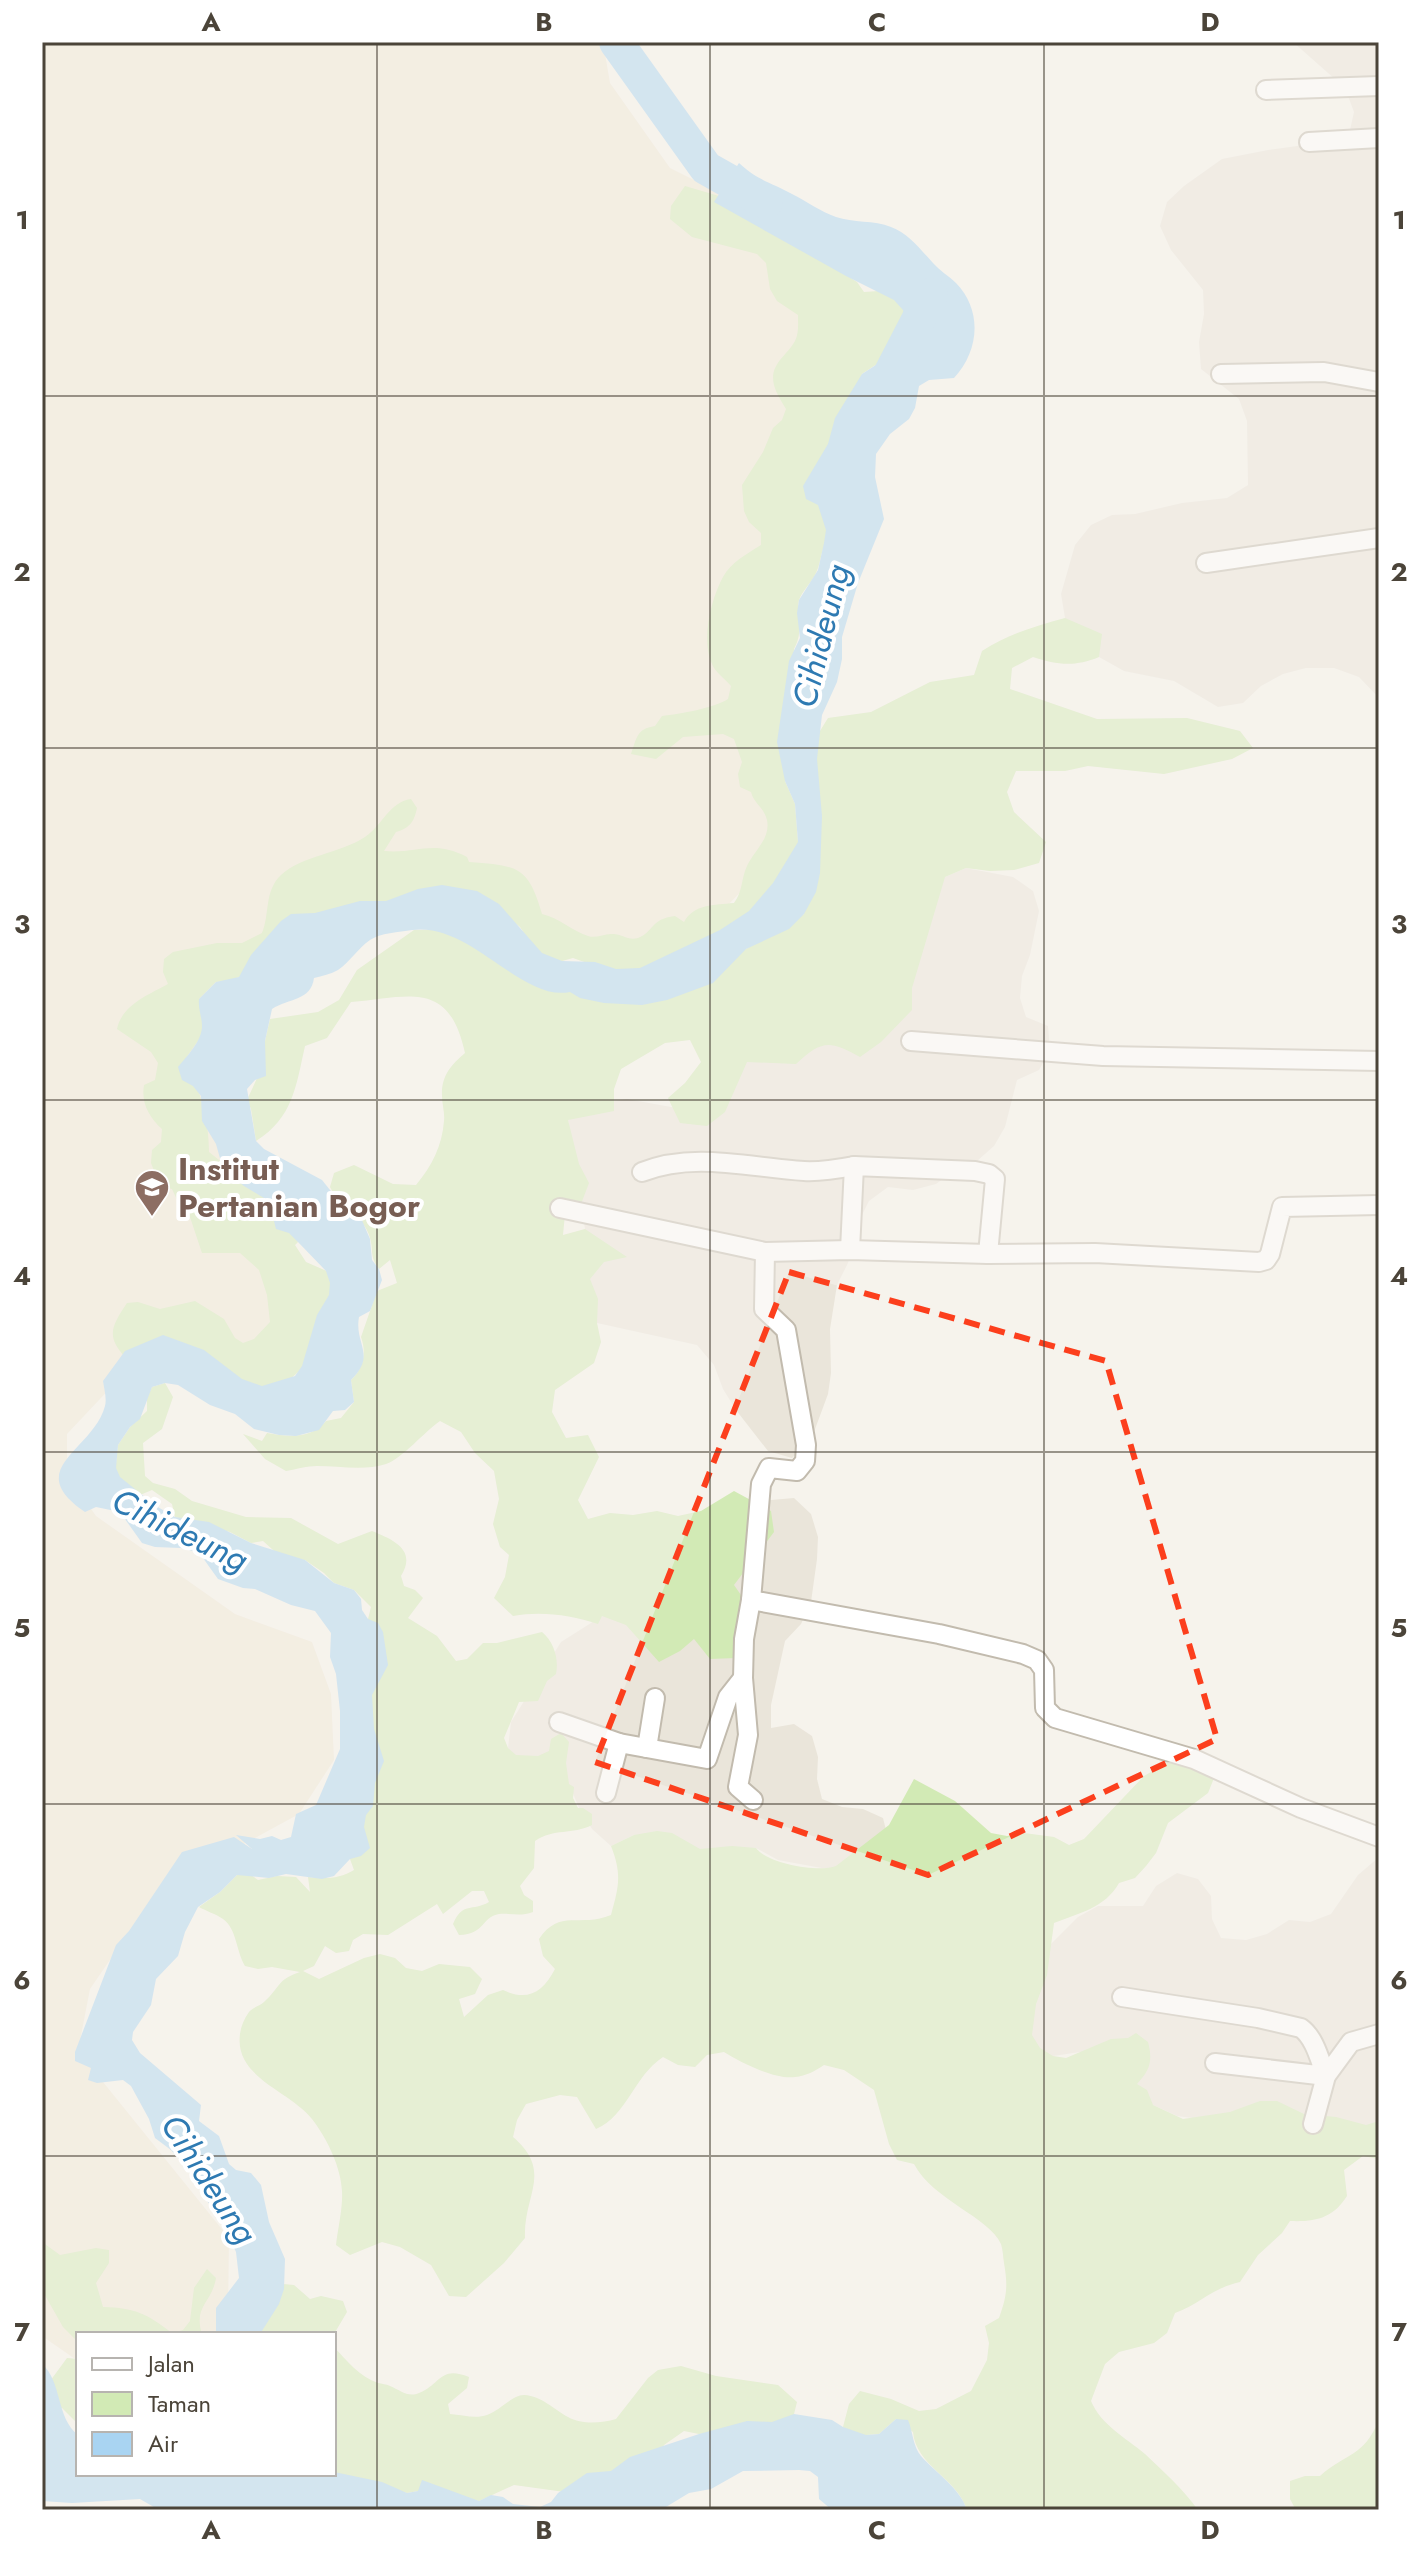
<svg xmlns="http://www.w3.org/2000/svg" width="1421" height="2552" font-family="Jost,sans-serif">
<rect width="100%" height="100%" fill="#f6f3ec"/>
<g fill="#eae5da">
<path d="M1293,42h86v656l-20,-21 -25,-9h-28l-23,6 -22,12 -18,17 -25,4 -44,-26 -50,-10 -25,-14 -22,-17 -12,-22 -4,-24 14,-49 16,-20 21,-10 23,-1 47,-11 45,-5 21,-13 -1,-64 -8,-22 -38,-30 -2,-27 5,-28 -1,-24 -32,-40 -11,-24 7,-24 17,-16 38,-27 46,-9 80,-11 6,-27 -9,-24z"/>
<path d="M966,868l47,9 20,14 6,20 -9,44 -8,21 -2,22 6,19 22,9 2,24 -11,20 -22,10 -12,47 -11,19 -17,15 -22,9 -19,14 -23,6 -25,-3 -19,14 -10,20 -11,42 -11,22 -7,44 1,44 -3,21 -17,46 -19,18 -24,-7 -32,-41 -13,-21 -9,-24 -17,-20 -100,-22 -24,-45 12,-49 -17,-109 35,-17 24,-4 44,8 24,1 250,-231z"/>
<path d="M794,1498l17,16 7,23 -1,22 -6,43 -10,22 -16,17 -14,64v23l23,-4 18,12 6,21 -1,22 5,20 20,8 21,2 20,9 6,24 -15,18 -47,9 -49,-9 -22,-12 -32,41 -90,-54 -23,11 -19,-17 -13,-21 -10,-24 -47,-14 -14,-22 3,-26 50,-80 60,-38 113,-19 17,-73 20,-12z"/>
<path d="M1379,1857v273l-125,-4 -77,-10 -24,-11 -73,-53 -27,4 -29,-6 19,-98 35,-35 20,-11h45l13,-20 21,-13 21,6 13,17 1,23 9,19 25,2 21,-6 22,-14 21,2 21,-8 27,-39z"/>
</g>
<path fill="#efe8d6" d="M42,42h561l7,41 60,85 140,70 -35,618 -73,76 -96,24 -53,-13 -44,-70 -306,98 33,226 53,41 26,44 -33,89 -118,-40 -97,103v40l29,42 139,98 77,28 19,52 3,66 -35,54 -142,77 -67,98 -12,62 151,187 -1,78 -6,18h-144v27l-36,-25z"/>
<g fill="#d2eab5">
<path d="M685,186l44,13 128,83 7,10 30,-2c4,10 12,21 13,31 4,27 -27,40 -45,53l-30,128v32c-13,15 -9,24 -16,39 -4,9 -14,18 -17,27 -4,18 6,28 -5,49l-9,132 10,23 3,38 4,7 -60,74 -113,55 -56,-20 -11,3 -22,-4 -20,-30 -43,-35 -249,89 -12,1 -17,17 8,29 -21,30c13,32 23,59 23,94l60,48 4,6 3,17 19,8 3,11 -3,3 11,17 32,14 -26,84 -39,34 -147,-36c-21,-22 -14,-32 1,-55l11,-1 22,7 35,-8 29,18 11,19 8,5 11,-4 16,-17 -3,-27 -8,-25 -19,-17h-38l-12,-36 -9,-9 -9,-19 -12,-3 -9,-23 1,-13 9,-8 1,-13c-13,-12 -21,-26 -18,-44l11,-5 3,-17 -7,-11 -34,-23c5,-24 31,-34 51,-45l-5,-12 1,-13 9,-7 44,-9h25l20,-10c8,-19 2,-42 19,-58 22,-20 58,-21 84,-38 17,-11 24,-35 46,-38l6,9c-3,14 -7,20 -21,24l-12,19c34,3 49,-12 83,6l2,5c48,4 59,3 73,52 18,4 30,17 46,22 8,3 17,-3 25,-2 9,0 15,7 25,4 16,-6 12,-19 37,-22l9,6c10,-18 30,-17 50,-19 9,-12 7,-24 13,-37 7,-15 24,-28 20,-46 -3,-13 -13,-16 -16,-28l-11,-5 -2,-13 4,-12 -8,-23 -11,-5 -40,3 -27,22 -25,-5c6,-16 5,-25 24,-28l7,-10c18,-2 52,-8 66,-17l3,-13c-5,-6 -13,-12 -17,-18 -14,-24 -4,-67 9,-91 8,-15 24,-23 38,-32v-12l-12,-11 -5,-11 -2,-26 21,-33 10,-24 9,-8 4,-11c-4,-7 -10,-16 -12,-24 -5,-21 12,-28 21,-44 4,-8 3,-17 3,-26l-21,-14 -7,-12 -4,-26 -9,-9 -65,-17 -22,-18 1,-13z"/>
<path d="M1065,618l37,16 -3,23c-24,10 -42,8 -66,0l-21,11 -2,21 87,30 90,-1 53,13 13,17 -21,11 -68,15 -76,-8 -23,5h-49l-9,21 7,20 32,30 -7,21 -25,7 -24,1 -24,-3 -21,9 -33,111v22l-31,32 -21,15c-31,-17 -38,-17 -64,7l-49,-2 -22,50 -18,14 -27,-3 -12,-25 17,-15 16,-21 -11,-22 -25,3 -44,26 -7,20v22l-46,9 11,44 10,19 -8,21 -16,10 -2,21 22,-6 42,28 -23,5 -14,17 8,20 -1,24 4,19 -7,21 -39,27 -3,22 14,26 22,-3 11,22 -21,43 10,19 22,-6 23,2 24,-4 21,5 23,-5 33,-20 37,20 3,21 -40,53 23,33 -8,21 -13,19 -26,1 -16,-20 -14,12 -21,11 -33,-37 -24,-9 -4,8c-27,-9 -57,-13 -85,-8l-19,-18 11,-21 4,-22 -9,-8 -7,-23 6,-25 -5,-28 -19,-18 -14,-21 -21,-11c-16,11 -37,37 -54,43 -21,7 -47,2 -69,2 -10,0 -20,3 -31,5l-21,-12 -22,-25 19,7 5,-8c22,4 45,6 59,-12l15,-3 13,-16 -3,-22c12,-11 16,-27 10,-43l16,-46 20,-8 -7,-23 -11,9c-10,-14 -5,-17 -9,-31 -6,-22 -30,-31 -40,-51l4,-14 20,-8 39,19 23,1c16,-19 26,-39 28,-64 1,-8 -2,-17 -2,-25 -1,-20 9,-31 23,-43 -16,-74 -56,-56 -114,-51l-24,36 -22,8c-9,40 -12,72 -49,95l-5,-32 -4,-9 17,-37 1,-22 5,-22 48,-7 21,-12 18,-30 57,-40 44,-1 91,57 197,-37 58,-35 11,-175 13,-21 43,-6 59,-30 44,-7 8,-24c27,-17 53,-25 83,-33z"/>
<path d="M165,1383l8,14 -11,32 -19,14 2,33 8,7 22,6 17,12 54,16 45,1 47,26 34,-13c22,9 45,19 29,45l3,10 11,4 8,8 -15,20 29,18 19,25 11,-2 16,-16h14l45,-11c12,10 17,27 14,42l-9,7 -9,20 -19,1 -15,36 4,10 8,7 22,1 11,-5 2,-12 10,-6 8,9 -3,21 3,21 5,3 -1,11 5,10h5l9,6v11c-20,10 -38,3 -57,16l-1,27 -14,18 4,9 9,6v11c-13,5 -22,1 -34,2 -18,3 -13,20 -40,21l-6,-11c10,-23 19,-12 36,-22l-5,-11h-12l-29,23 -6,-10 -49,31 -25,-1 -10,6 -4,11 -13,2 -11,-7 -11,20 -11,5 16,8 45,-21 16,-4 15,4 11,10 16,3 17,-7 31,3 12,12 -7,15 -16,5 5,18 24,-22 15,-5c25,12 40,2 52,-21l-12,-13 -4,-17c21,-31 41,-11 72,-24 8,-29 11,-41 0,-69l23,-11 23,-4 15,2 28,16 32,-3 24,2c10,15 62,25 80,18l53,-41 25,-46 41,22 36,32 16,3 17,-3 30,4 15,8 15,-6 60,-63 30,-17 40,19 -6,15 -40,30 -12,30 -10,13 -11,12 -16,5c-14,25 -40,30 -65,40l-7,52 -11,29 -4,31 8,13 13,8 13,2 45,-19 17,-1 8,-5 12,9c5,19 2,28 -11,42l10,6 6,15 30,14 47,-7 30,-11h17l27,13 32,3 30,8 13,-4v38l-16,-3 -19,14 3,26c-14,22 -31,26 -57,25l-8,12 -24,22 -18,27c-28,6 -40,22 -65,31l-8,20 -13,10 -35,9 -14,12 -14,37c10,24 35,37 54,53 18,17 38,35 53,56h-231c-10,-32 -51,-44 -54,-78l-17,-13 -17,15 -13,1 -13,8 -10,-16 6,-23 11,-13 31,8 28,12 17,-2 35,-18 16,-31 2,-17 -4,-17 14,-8c8,-22 9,-32 5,-55 -1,-6 -1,-13 -3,-19 -12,-27 -68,-44 -87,-80l-17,-4 -8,-16 -15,-54 -30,-20 -20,-5c-9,6 -18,11 -29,12 -20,3 -55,-15 -71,-25l-17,3 -12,12 -17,-2 -15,-8c-30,20 -36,59 -67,72l-19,-32 -17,-2 -34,9 -9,16 -4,17c41,35 10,58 12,101l-21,25 -38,34 -17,-1 -18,-31 -31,-18 -18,-5 -32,13 -14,-10c2,-17 7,-37 6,-54 -1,-23 -14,-50 -27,-68 -21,-32 -81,-43 -75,-89 1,-8 4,-15 9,-22 4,-5 11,-6 15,-10 17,-15 12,-22 36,-30l-28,-5 -14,2 -13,-3c-9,-15 -8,-37 -22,-47 -7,-5 -17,-8 -24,-12l21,-15 17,-17h14l7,5 19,-4 19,1 14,15 -2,-15c16,2 32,2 46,-7l-4,-11 18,-240 3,-12 -17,-17 -20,-7 -10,-10 -19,-13 -23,-2 -19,-17 -12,2 -21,-11 -55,-15 -3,-13 -20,-14 -12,5 -27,-5 5,-45 12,-18 17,-16v-13l5,-11z"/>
<path d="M42,2242l18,13 36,-7 13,2v13l-13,20 7,24c32,1 43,6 69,26l11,-3 7,-9 4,-33 13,-19 9,9c-4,25 -23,28 -14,56h-124v8l-15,-15 -21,-37z"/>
<path d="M283,2284l11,1 16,14 11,-3 22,5 4,11 -13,22h-77z"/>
<path d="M334,2347c12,13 26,30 44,36 4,1 8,1 12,3 10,4 18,12 29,7 22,-9 21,-28 50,-16l-2,11 -19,16 2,10c12,1 26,5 37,1 13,-4 25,-20 37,-20 18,1 29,14 44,22 14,8 34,6 48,2l32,-41 10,-8 23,-4 35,10 62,9 19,17 -3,12 -7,10 -88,10 -15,-3 -20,14 -5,13 -87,35 -58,-8 -35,16 -61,-10 -11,2 -73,-19z"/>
<path d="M67,2358l11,1v65l-16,-16 -12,-2 -5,-18z"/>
<path d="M1379,2420v90h-83l-6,-11v-18l15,-5h15c27,-24 43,-18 59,-56z"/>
</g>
<g fill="#a9d4f2">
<path d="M739,163c19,18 32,19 53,31 14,7 29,18 44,23 17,6 38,3 55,10 17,6 30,23 42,36 7,8 16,13 23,20 27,28 23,68 -2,95l-25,2 -10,6 -4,22 -6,11 -19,15 -14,20 -1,23 9,42 -26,64 -16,54v22l-5,23 -15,33 -5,44 5,57 -2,57 -4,19 -12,22 -15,15 -43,20 -33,34 -46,17 -25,5 -38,-2 -24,-5 -10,-6c-49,10 -99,-70 -158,-62 -13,2 -32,3 -42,10 -12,8 -20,22 -32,30 -7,4 -16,6 -24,8 -3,23 -25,20 -42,31l-7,32 1,35 -11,4 -8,9 9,52 8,8 58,31 20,25 19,13 9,21 2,21 7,9 3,11 -12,31 -11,6c-5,27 18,38 -8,63l3,22 -9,8 -12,1 -14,19 -23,6 -17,-1 -25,-6 -19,-15 -25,-9 -32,-20 -13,-2 -13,4 -12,32 -10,8 -12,18 -2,23 4,9 36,29 19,11 34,5 42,21 54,17 29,23 20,7 7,9 1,11 6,9 10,4 5,9 5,33 -16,30 2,34 10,32 -9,22 -2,23 -7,9 -2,12 6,21 -9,8 -11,3 -16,17 -12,3 -36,-5 -17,4 -32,-3 -17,17 -22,15 -13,25 -7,24 -22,23 -5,26 -18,27 -1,8 8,13 61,52 -2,16 20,15 10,28 7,6 15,3 10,12 8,37 16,37 -1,30 -5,15 -19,30h-44v-26l23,-30 -3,-26 -16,-35 -17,-21 -6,-17 -26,-29 -16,-12 -6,-19 -18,-33 -8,-6 -26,3 -9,-3 3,-12 -16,-7v-9l41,-107 13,-14 53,-79 52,-15 18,12 -16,-14 24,4 12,-3 9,4 10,-3 5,-23 20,-9 24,-56v-38l-4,-37 -6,-17 1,-24 -16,-22 -24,-6 -36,-16 -12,-1 -25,-9 -15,-21 -10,-7 -12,-3 -26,-1 -13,-4 -22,-31 -24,-5 -11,5c-64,-44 8,-61 20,-106 2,-7 -1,-18 -2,-25l22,-30 38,-16 41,15 38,29 20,7 33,-10 7,-10 15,-51 12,-20 1,-12 -4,-12 -28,-29 -9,-9 -13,-4 -3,-12 6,-10 -35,-21 -21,-17 -7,-25 -14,-23 -1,-25 -8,-10 -11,-6 -4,-13c9,-11 24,-26 24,-41 0,-9 -4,-17 -3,-27l17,-17 23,-5 12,-22 30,-34 10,-7 24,-1 45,-12h26l32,-12 24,-4 35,6 22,13 43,49 20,8 33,1 21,7 24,-1 80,-38 29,-19 24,-28 25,-41 -3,-38 -10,-23 -8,-39 12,-81 11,-23 -3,-25 2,-13 19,-30 6,-27 2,-13 -8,-25 -12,-6 -3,-13 25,-42 7,-26 27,-44 20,-13 21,-5 10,-7 -6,-28 -4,-11 -9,-10 -48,-24 -132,-74z"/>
<path d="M42,2364c20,17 14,54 36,71v39h256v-2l48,10 25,11 11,-2 4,-11 57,21 12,-6 12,2 10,7 27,3 11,-5 7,-9 29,-20 24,-2 19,-14 69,-23 48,-13 25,1 22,-8 38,6 11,7 23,8 13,-1 17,-15 12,1c5,12 5,27 13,36 15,17 39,32 46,54h-135l-13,-11 -1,-22 -8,-6 -11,-1 -56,1 -32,18 -22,4 -28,17h-502l-19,-11 -68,4 -30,-2z"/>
</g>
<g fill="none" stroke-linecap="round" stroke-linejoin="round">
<g stroke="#a9d4f2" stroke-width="34">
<path d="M616,42l90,126 60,34"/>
<path d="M882,397l4,-15 45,-87"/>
</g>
<g stroke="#c2bbae" stroke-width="22">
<g id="minor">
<path d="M1266,90l113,-4"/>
<path d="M1309,142l70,-4"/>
<path d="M1221,374l103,-2 55,10"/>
<path d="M1206,563l173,-25"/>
<path d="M911,1041l192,15 276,5"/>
<path d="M642,1172c52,-21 109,-4 162,-1 17,1 34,-2 50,-5"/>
<path d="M560,1208l205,44 85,-2 138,4 107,-1 164,9 7,-2 4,-6 12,-47 97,-2"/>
<path d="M850,1250l4,-84 121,5 14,3 6,5 -7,75"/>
<path d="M751,1600l10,-116 8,-16 28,3 8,-10 1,-16 -20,-115 -22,-21 1,-57"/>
<path d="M559,1722l60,21 88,16 21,-62 15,-19"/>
<path d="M647,1748l8,-50"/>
<path d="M606,1793l13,-50"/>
<path d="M753,1800l-15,-13 10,-52 -5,-57 1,-39 7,-39 188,34 84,20 14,6 7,10 1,38 10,10 139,41 107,49 78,29"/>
<path d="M1122,1997l136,21 43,10c14,10 19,33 25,48l-111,-13"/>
<path d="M1313,2124l13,-48 25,-34 28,-8"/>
</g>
</g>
<use href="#minor" stroke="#fff" stroke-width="18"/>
</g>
<path d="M0 0H1421V2552H0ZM789,1272l317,89 111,378 -289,136 -333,-113z" fill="#f6f3ec" fill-opacity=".55" fill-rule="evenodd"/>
<path fill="none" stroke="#fc3f1d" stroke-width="6" stroke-dasharray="16 10" stroke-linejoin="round" d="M789,1272l317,89 111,378 -289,136 -333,-113z"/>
<path fill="none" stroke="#4b4439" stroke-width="2" stroke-opacity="0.55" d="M377,42v2468M710,42v2468M1044,42v2468M42,396h1337M42,748h1337M42,1100h1337M42,1452h1337M42,1804h1337M42,2156h1337"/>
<defs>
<g id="university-pin" transform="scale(1.8)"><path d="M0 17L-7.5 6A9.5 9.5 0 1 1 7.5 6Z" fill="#8d6e63" stroke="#fff"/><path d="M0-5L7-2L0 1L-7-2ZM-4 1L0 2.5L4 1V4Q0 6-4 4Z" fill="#fff"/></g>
</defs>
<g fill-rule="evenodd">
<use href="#university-pin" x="152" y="1187"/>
</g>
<g text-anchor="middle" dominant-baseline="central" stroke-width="8" stroke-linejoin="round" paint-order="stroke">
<g font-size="32" font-weight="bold" fill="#785e54" stroke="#fff" text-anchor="start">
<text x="178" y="1169">Institut<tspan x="178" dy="37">Pertanian Bogor</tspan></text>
</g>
<g font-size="34" font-style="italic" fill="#2e7ab2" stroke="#fff">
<text transform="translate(821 636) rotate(-76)">Cihideung</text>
<text transform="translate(180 1530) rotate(26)">Cihideung</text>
<text transform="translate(209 2179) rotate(57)">Cihideung</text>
</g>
</g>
<rect width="1421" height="2552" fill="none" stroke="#ffffff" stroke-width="88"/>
<rect x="76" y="2332" width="260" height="144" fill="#ffffff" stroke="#b7b4b0" stroke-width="2"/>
<rect x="92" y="2358" width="40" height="12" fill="#ffffff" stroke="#b7b4b0" stroke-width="2"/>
<text x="148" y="2372" font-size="24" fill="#4b4439">Jalan</text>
<rect x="92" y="2392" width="40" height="24" fill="#d2eab5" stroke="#b7b4b0" stroke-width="2"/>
<text x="148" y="2412" font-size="24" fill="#4b4439">Taman</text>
<rect x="92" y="2432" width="40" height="24" fill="#a9d4f2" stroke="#b7b4b0" stroke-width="2"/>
<text x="148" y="2452" font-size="24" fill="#4b4439">Air</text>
<rect x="44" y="44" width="1333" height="2464" fill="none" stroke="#4b4439" stroke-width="3"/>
<g font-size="26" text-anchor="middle" font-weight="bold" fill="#4b4439">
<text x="211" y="31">A</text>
<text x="544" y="31">B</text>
<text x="877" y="31">C</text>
<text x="1210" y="31">D</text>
<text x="22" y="229">1</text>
<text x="1399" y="229">1</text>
<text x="22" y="581">2</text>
<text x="1399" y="581">2</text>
<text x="22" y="933">3</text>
<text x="1399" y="933">3</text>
<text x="22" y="1285">4</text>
<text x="1399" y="1285">4</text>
<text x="22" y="1637">5</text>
<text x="1399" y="1637">5</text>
<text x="22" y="1989">6</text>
<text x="1399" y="1989">6</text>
<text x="22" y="2341">7</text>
<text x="1399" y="2341">7</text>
<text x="211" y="2539">A</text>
<text x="544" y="2539">B</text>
<text x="877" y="2539">C</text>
<text x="1210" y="2539">D</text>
</g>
</svg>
